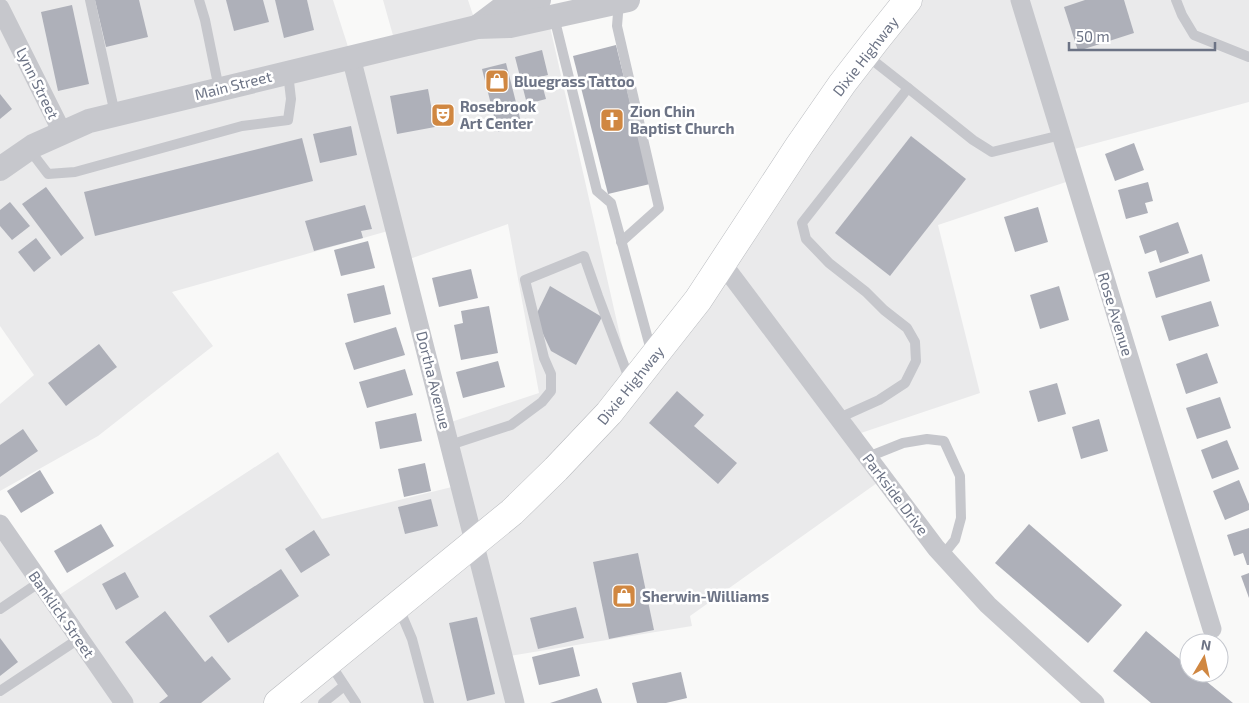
<svg xmlns="http://www.w3.org/2000/svg" width="1249" height="703" font-family="'Exo 2',sans-serif">
<rect width="100%" height="100%" fill="#f9f9f8"/>
<path fill="#eaeaeb" d="M0,0h333l18,56 45,-10 -13,-46h85l9,27 71,-9 83,366 277,-384h341v102l-182,49 8,28 -137,46 42,168 -128,43 32,42 -194,138 2,10 -188,31 11,46h-515v-179l53,75 225,-147 44,67 138,-34 -15,-61 94,-31 -31,-169 -104,37 -9,-32 -223,63 41,54 -115,90 -98,55v-87l34,-29 -34,-49z"/>
<g fill="#aeb0b9">
<path d="M95,0h44l9,37 -42,10z"/>
<path d="M226,0h37l6,22 -35,9z"/>
<path d="M275,0h32l7,30 -30,8z"/>
<path d="M1085,0h39l10,33 -56,18 -14,-44z"/>
<path d="M72,5l17,79 -31,7 -17,-79z"/>
<path d="M616,45l34,139 -42,10 -35,-138z"/>
<path d="M542,50l6,25 -8,2 6,22 -19,5 -12,-47z"/>
<path d="M506,63l16,63 -24,6 -16,-63z"/>
<path d="M428,89l7,38 -38,7 -7,-38z"/>
<path d="M0,94l12,15 -12,10z"/>
<path d="M351,126l6,29 -37,8 -7,-29z"/>
<path d="M911,136l55,43 -76,97 -55,-43z"/>
<path d="M302,138l11,43 -218,55 -11,-44z"/>
<path d="M1134,143l10,27 -29,11 -10,-27z"/>
<path d="M1148,182l5,19 -8,2 3,10 -22,6 -8,-29z"/>
<path d="M46,187l38,51 -23,18 -39,-52z"/>
<path d="M10,202l20,24 -18,14 -12,-14v-16z"/>
<path d="M365,205l7,24 -11,2 2,7 -49,13 -9,-30z"/>
<path d="M1038,207l10,35 -33,10 -11,-35z"/>
<path d="M1178,222l11,31 -29,10 -4,-13 -11,4 -6,-18z"/>
<path d="M36,238l15,20 -17,14 -16,-20z"/>
<path d="M368,241l7,27 -34,8 -7,-26z"/>
<path d="M1202,254l8,27 -54,17 -8,-26z"/>
<path d="M471,269l7,29 -39,9 -7,-29z"/>
<path d="M384,285l7,29 -37,9 -7,-29z"/>
<path d="M550,286l52,31 -26,48 -25,-14 -16,-34z"/>
<path d="M1059,286l10,34 -29,9 -10,-34z"/>
<path d="M1211,301l8,25 -50,15 -8,-25z"/>
<path d="M489,306l9,47 -37,7 -7,-35 9,-2 -2,-12z"/>
<path d="M396,327l9,28 -51,15 -9,-27z"/>
<path d="M99,344l18,23 -51,39 -18,-23z"/>
<path d="M1207,353l11,30 -32,11 -10,-30z"/>
<path d="M498,361l7,26 -42,11 -7,-26z"/>
<path d="M405,369l8,26 -46,13 -8,-26z"/>
<path d="M1057,383l9,31 -28,8 -9,-31z"/>
<path d="M677,391l27,24 -10,11 43,37 -19,21 -69,-61z"/>
<path d="M1220,397l11,31 -34,11 -11,-31z"/>
<path d="M416,413l6,28 -42,8 -5,-27z"/>
<path d="M1099,419l9,32 -27,8 -9,-32z"/>
<path d="M23,429l15,22 -38,26v-32z"/>
<path d="M1227,440l12,29 -27,10 -11,-29z"/>
<path d="M425,463l6,28 -27,6 -6,-28z"/>
<path d="M40,470l14,23 -33,20 -14,-22z"/>
<path d="M1239,480l10,24v6l-24,10 -12,-29z"/>
<path d="M431,499l7,27 -33,8 -7,-27z"/>
<path d="M101,524l13,22 -47,27 -13,-22z"/>
<path d="M1029,524l93,81 -34,38 -93,-80z"/>
<path d="M1249,528v37h-2l-4,-12 -9,3 -7,-21z"/>
<path d="M314,530l16,25 -29,18 -16,-24z"/>
<path d="M638,553l16,77 -45,9 -16,-77z"/>
<path d="M281,569l18,27 -71,47 -19,-27z"/>
<path d="M125,572l14,25 -23,13 -14,-26z"/>
<path d="M1249,573v25l-8,-22z"/>
<path d="M576,607l8,31 -46,11 -8,-31z"/>
<path d="M165,611l40,51 7,-6 19,23 -30,24h-42l9,-7 -43,-54z"/>
<path d="M477,617l18,77 -28,7 -18,-78z"/>
<path d="M1146,631l43,36v6h7l37,30h-82l-38,-32z"/>
<path d="M0,638l18,24 -18,14z"/>
<path d="M573,647l7,29 -41,9 -7,-28z"/>
<path d="M681,672l6,26 -21,5h-29l-5,-20z"/>
<path d="M597,688l5,15h-52z"/>
</g>
<g fill="none" stroke-linecap="round" stroke-linejoin="round">
<g stroke="#b9bbbf" stroke-width="29">
<path id="primary" d="M278,703l234,-191 44,-43 53,-56 89,-113 101,-154 43,-62 34,-44 32,-40"/>
</g>
<g stroke="#c6c7cc" stroke-width="10">
<path d="M90,0l25,114"/>
<path d="M199,0l6,20 14,69"/>
<path d="M1176,0l6,15 12,20 55,22"/>
<path d="M619,1l-2,25 42,182 -38,34"/>
<path d="M554,17l43,174 14,12 41,151"/>
<path d="M908,88l65,52 19,12 69,-17"/>
<path d="M29,149l19,25 27,-2 167,-46 46,-6 3,-21 -3,-26"/>
<path d="M839,418l40,-18 26,-17 11,-22 -1,-19 -8,-14 -23,-18 -18,-18 -37,-29 -23,-24 -4,-16 106,-135 -42,-33"/>
<path d="M450,445l61,-20 31,-23 9,-11v-17l-7,-16 -19,-78 59,-24 14,40 32,85"/>
<path d="M868,457l35,-14 24,-4 17,2 16,35 1,42 -6,22 -12,15"/>
<path d="M398,606l14,33 17,64"/>
<path d="M0,609l40,-27"/>
<path d="M329,662l27,41"/>
<path d="M0,691l80,-53"/>
<path d="M323,703l21,-17"/>
</g>
<g stroke="#c6c7cc" stroke-width="19">
<path d="M1020,0l192,629"/>
<path d="M0,8l62,124"/>
<path d="M351,57l164,646"/>
<path d="M722,263l214,285 52,57 107,98"/>
<path d="M0,524l124,179"/>
</g>
<g stroke="#c6c7cc" stroke-width="24">
<path d="M477,27l24,-18 38,-9"/>
<path d="M0,169l33,-23 56,-25 388,-94 33,-1 118,-26"/>
</g>
<use href="#primary" stroke="#fff" stroke-width="28"/>
</g>
<defs>
<g id="shop-square" transform="scale(1.25)"><rect x="-9" y="-9" width="18" height="18" rx="4" fill="#d08741" stroke="#fff"/><path d="M-5-2.5h2.3a2.7 3.5 0 0 1 5.4 0H5L5.5 6h-11ZM-1.5-2.5h3a1.5 2.3 0 0 0-3 0Z" fill="#fff"/></g>
<g id="theatre-square" transform="scale(1.25)"><rect x="-9" y="-9" width="18" height="18" rx="4" fill="#d08741" stroke="#fff"/><path d="M-5-5.5Q0-4 5-5.5V0Q5 5 0 6Q-5 5-5 0ZM-3.3-2.5H-1v1.5H-3.3ZM1-2.5H3.3v1.5H1ZM-2.8 1Q0 5.5 2.8 1Z" fill="#fff"/></g>
<g id="church-square" transform="scale(1.25)"><rect x="-9" y="-9" width="18" height="18" rx="4" fill="#d08741" stroke="#fff"/><path d="M-1.2-6h2.4v3.5h3.3v2.4h-3.3V6h-2.4V-.1h-3.3v-2.4h3.3Z" fill="#fff"/></g>
</defs>
<g fill-rule="evenodd">
<use href="#shop-square" x="497" y="81"/>
<use href="#theatre-square" x="443" y="115"/>
<use href="#church-square" x="612" y="120"/>
<use href="#shop-square" x="624" y="596"/>
</g>
<g text-anchor="middle" dominant-baseline="central" stroke-width="5" stroke-linejoin="round" paint-order="stroke">
<g font-size="15" fill="#6c7385" stroke="#fff">
<text transform="translate(865 56) rotate(-52)">Dixie Highway</text>
<text transform="translate(38 83) rotate(64)">Lynn Street</text>
<text transform="translate(233 85) rotate(-14)">Main Street</text>
<text transform="translate(1116 314) rotate(73)">Rose Avenue</text>
<text transform="translate(434 380) rotate(76)">Dortha Avenue</text>
<text transform="translate(630 385) rotate(-51)">Dixie Highway</text>
<text transform="translate(896 494) rotate(53)">Parkside Drive</text>
<text transform="translate(62 614) rotate(55)">Banklick Street</text>
</g>
<g font-size="15" font-weight="bold" fill="#6c7385" stroke="#fff" text-anchor="start">
<text x="514" y="81">Bluegrass Tattoo</text>
<text x="460" y="106">Rosebrook<tspan x="460" dy="17">Art Center</tspan></text>
<text x="630" y="111">Zion Chin<tspan x="630" dy="17">Baptist Church</tspan></text>
<text x="642" y="596">Sherwin-Williams</text>
</g>
</g>
<g transform="translate(1204 658) rotate(9)"><circle r="24" fill="#ffffff" stroke="#c4c7ce"/>
<path d="M0-4L9 19L0 12L-9 19Z" fill="#d08741"/>
<text y="-8" font-size="14" font-weight="bold" text-anchor="middle" fill="#6c7385">N</text>
</g>
<path d="M1069 42v8h146v-8" fill="none" stroke="#6c7385" stroke-width="2.5"/>
<text x="1076" y="42" font-size="15" fill="#6c7385" stroke="#ffffff" stroke-width="4" paint-order="stroke">50 m</text>
</svg>
